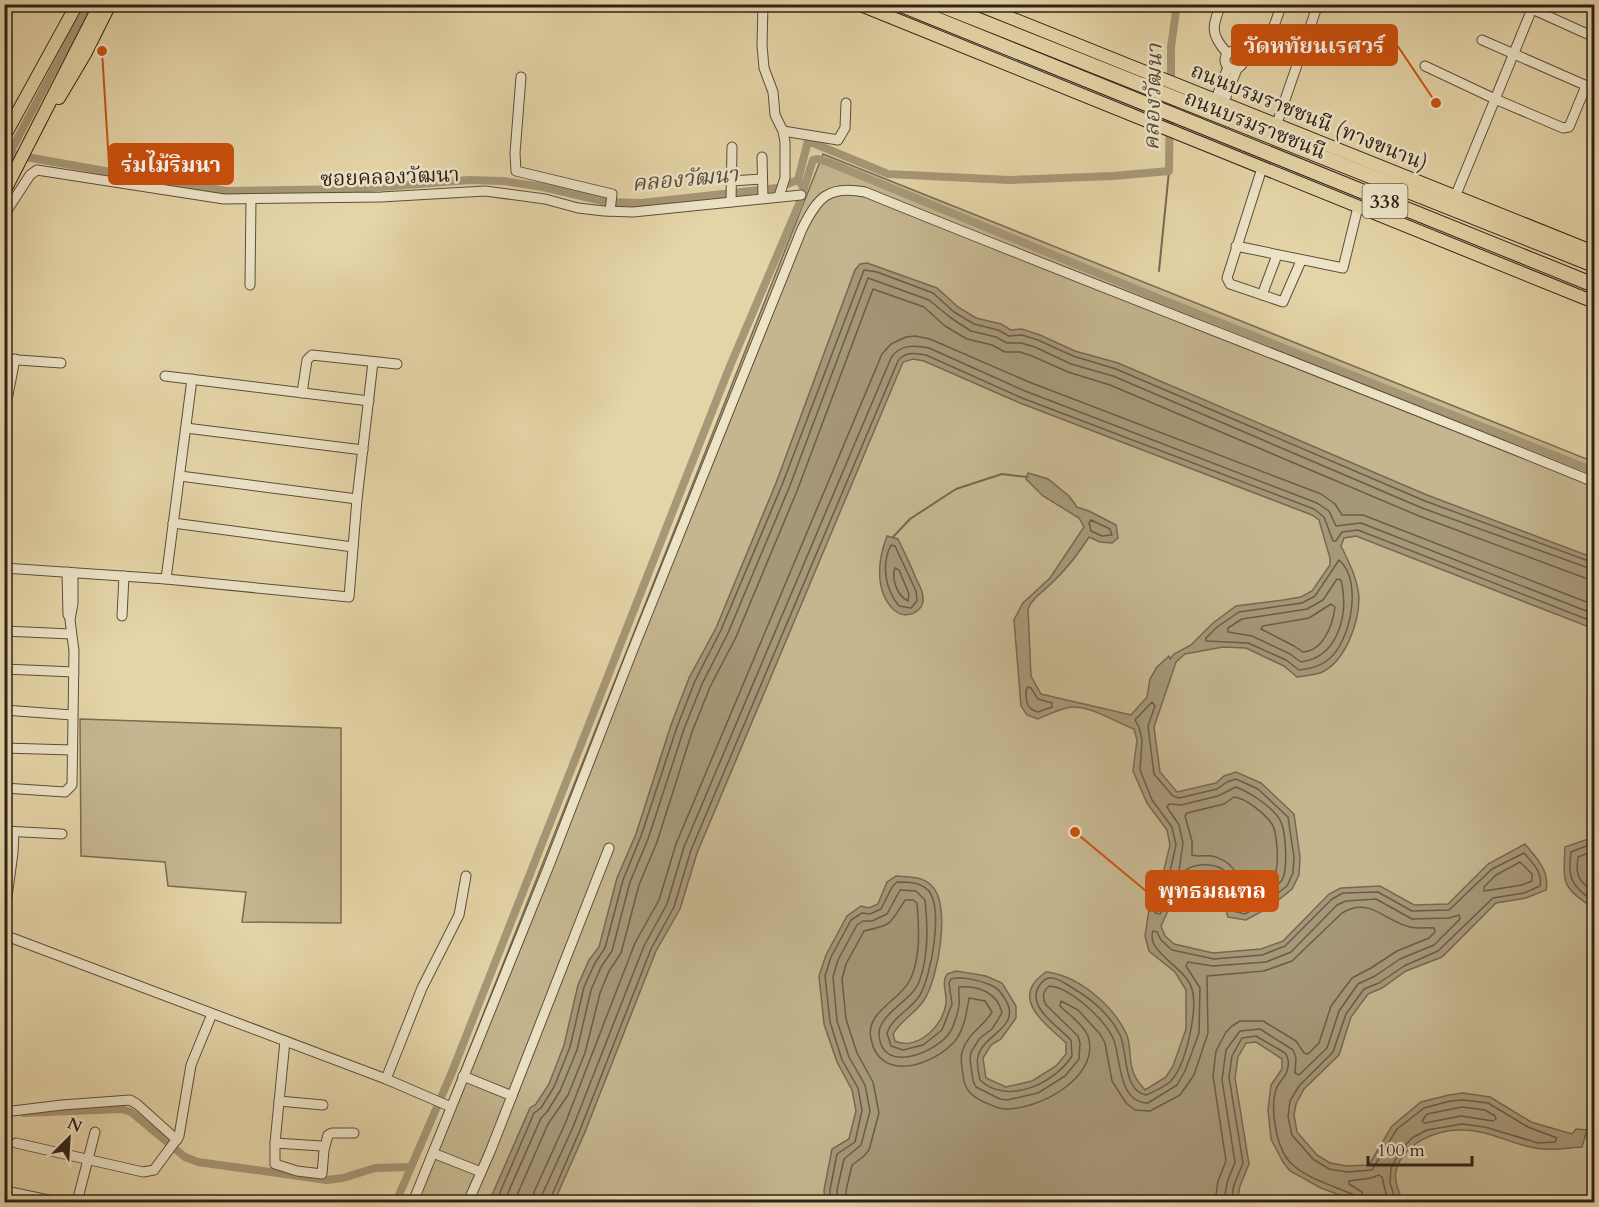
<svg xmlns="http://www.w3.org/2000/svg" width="1599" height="1207" font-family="Cardo,'Noto Serif Thai',serif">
<rect width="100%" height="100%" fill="#e4d4a7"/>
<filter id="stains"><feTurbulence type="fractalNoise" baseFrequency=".00333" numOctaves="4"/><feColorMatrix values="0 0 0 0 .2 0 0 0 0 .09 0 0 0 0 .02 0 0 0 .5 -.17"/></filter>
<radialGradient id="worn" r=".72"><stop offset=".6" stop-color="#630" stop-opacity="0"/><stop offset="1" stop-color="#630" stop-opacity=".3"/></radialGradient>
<g fill="#c5b68f" stroke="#7a6c54" stroke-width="1.5">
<path d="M823,154l771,308v740h-1185z"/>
<path d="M80,719l261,9v195l-99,-1 4,-30 -78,-6 -3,-24 -84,-6z"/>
</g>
<g fill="#a69777" stroke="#766852" stroke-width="1.5">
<path d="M867,263l70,25 21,19 18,11 25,6 10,6 11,-1 18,6 35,16 43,12 309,132 167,63v71l-238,-93 -12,2 -3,8c8,16 17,34 18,52 0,25 -14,65 -39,75 -7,2 -16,3 -23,4l-13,-11 -38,-18 -23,-1 -38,7 -9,8 -22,65 6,45 17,20 39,-9 8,-7 12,-4 25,11 33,31 6,43 -1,18 -7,14 -22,18 -24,13 -18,-3 -11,-34c-7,-3 -15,-7 -23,-3 -14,7 -27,31 -33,46l4,10 9,8 39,9 48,-4 22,-8 46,-47 12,-6 39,-2 34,19 34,-1 40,-40 37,-20c11,14 25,26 21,46l-20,8 -30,5 -54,54 -36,14 -24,17 -14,6 -17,23 -12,38 -35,34 -8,15 -2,11 3,17 20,23 13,8 17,3 22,-1 23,-39 29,-24 28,-7 14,-2 27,4 41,25 41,12 4,-5 11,1 -5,17c-15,1 -32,4 -47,1 -24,-4 -47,-18 -72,-18 -26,-1 -60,13 -67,41 -2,11 3,21 7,31h-45l-37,-14 -31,-17 -7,-9 -12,-23 -3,-29 3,-25 11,-16v-10l-26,-17 -10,1 -8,14 -3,21 14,86 -9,22 -3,16h-412l-1,-12 8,-41 17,-10 7,-28 -4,-21 -15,-28 -13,-38 -5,-48 7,-21 21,-39 14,-10 8,2 9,-4 9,-22 9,-6c13,1 25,0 35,9 21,18 7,94 -7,115 -8,13 -23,20 -31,34l2,7c23,10 49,-16 51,-38 1,-11 -5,-19 1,-29l9,-3 30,5 16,7 14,23v12l-15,21 -10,6 -8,13 3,20 20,9 26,-6 24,-15 10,-12v-11c-21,-20 -58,-45 -20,-71 31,3 66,32 80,61 6,12 2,29 8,41 2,6 7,11 11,16l21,-13 7,-11 13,-37v-39l-11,-18 -26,-21 -4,-15 5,-33 13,-29 7,-29 -3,-15 -20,-27 -14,-32 4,-31 -3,-11c-19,-7 -39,-21 -59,-22 -11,-1 -27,8 -37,12l-11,-4 -6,-9 -7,-86 9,-17 27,-25 34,-51 -5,-9 -36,-22 -17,-17 2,-6 20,6 21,17 8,11 12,4 27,14 2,13 -6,5 -12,-1 -11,-5c-10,16 -22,31 -35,44 -9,9 -21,16 -26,28l3,67 10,18 90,21 16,-18 3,-18 7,-12 12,-11 1,3 4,-5 17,-9 22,-22 23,-17 47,-6 18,-3 11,-6 18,-26v-7l-11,-38 -7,-5 -292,-112 -96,-42 -11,-2 -10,3 -206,491 -17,56 -24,42 -71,181 -31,70h-65l41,-94 6,-4 13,-20 15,-39 14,-60 11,-25 10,-13 18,-69 19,-44 35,-109 18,-47 27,-50 60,-145 79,-213 5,-6z"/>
<path d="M887,536l11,3c6,13 12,24 17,37 3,8 8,13 8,22 1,15 -18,22 -29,12 -20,-19 -16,-51 -7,-74z"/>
<path d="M1594,837v72c-32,-23 -31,-23 -29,-62z"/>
</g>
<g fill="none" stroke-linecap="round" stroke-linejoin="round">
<g stroke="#6a5c48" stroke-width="1.5">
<path d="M1091,520l19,9 2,6 -10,1 -11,-5 -2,-8z"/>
<path d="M891,545l4,1 21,45 1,10 -6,7 -12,-2c-14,-17 -18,-42 -8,-61z"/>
<path d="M1339,560c24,20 12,81 -10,99 -9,8 -19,10 -30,11l-13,-10 -38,-17 -42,-2v-3l11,-11 22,-15 63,-9 13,-7z"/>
<path d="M895,568l4,2 10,24 -1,7c-11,-5 -17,-23 -13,-33z"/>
<path d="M1337,579l4,1c8,33 -2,77 -40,82l-11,-8 -38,-18 -24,-4v-4l14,-9 65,-10 16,-9z"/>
<path d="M1331,604l4,3c-2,18 -12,44 -32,45l-9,-6 -33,-17 2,-3 46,-8z"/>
<path d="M1028,687l3,1 7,11 14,4v4l-14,5c-12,-3 -12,-11 -12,-22z"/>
<path d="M1152,702l3,4 -7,20 6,48 19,22 6,2 38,-9 10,-7 9,-3 22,10 30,28 6,40 -1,16 -6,13 -21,16 -21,12 -12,-3 -11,-31c-29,-25 -48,13 -62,34l-5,-1 1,-8 13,-29 7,-31 -4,-18 -20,-27 -12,-30 2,-30 -3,-13 -4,-7z"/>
<path d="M1236,787c13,5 37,20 44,33 6,10 8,50 2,60 -8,11 -26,20 -39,26l-5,-2c-3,-9 -4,-19 -9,-27 -8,-16 -35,-15 -46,-5l-4,-1 4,-28 -4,-18 -12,-18 2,-3 12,1 37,-9z"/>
<path d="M1234,797c12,1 31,17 38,27 5,8 8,43 2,51 -6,8 -18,15 -27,19l-3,-2c-6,-18 -11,-31 -32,-36 -6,-1 -14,1 -20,-1v-14l-7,-25 2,-3 37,-9z"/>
<path d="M1594,843l-23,9c-4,27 1,34 23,50"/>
<path d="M1594,851l-16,6c-3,20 1,24 16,35"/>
<path d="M1520,862l12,12v7l-10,4 -38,6v-4l12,-12z"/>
<path d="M1462,1107l23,3 10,6 1,3 -3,2 -32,-5 -36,7 -3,-2 5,-7z"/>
<path d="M496,1202l38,-89 7,-5 13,-21 16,-40 14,-60 11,-24 10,-15 18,-68 18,-44 36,-109 18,-46 26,-51 61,-145 82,-215 13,2 56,21 21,19 20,12 24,6 11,6 13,-1 16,5 35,16 43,13 309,132 169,62"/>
<path d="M504,1202l37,-84 6,-6 13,-21 17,-41 14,-60 10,-23 11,-16 18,-69 18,-43 36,-110 18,-45 26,-51 61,-145 79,-210 61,22 22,18 20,13 25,6 11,6h14l14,4 36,17 42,12 309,132 172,62"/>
<path d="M514,1202l34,-78 20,-29 17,-42 15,-60 9,-22 12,-18 18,-68 18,-43 35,-110 18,-45 26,-50 61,-146 76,-202 51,18 21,19 22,13 25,6 13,7h15l12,4 36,16 42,13 309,131 166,62 9,1"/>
<path d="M532,1202l2,-10 31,-68 70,-181 24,-43 17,-56 206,-490 9,-10 15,-7 9,-1 15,3 99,43 292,112 14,10 7,11h21l231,90"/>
<path d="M541,1202l1,-7 31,-68 71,-181 23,-42 17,-57 207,-489c9,-14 24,-13 38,-10l96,43 292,112 12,8 7,15 25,-3 233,91"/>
<path d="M549,1202l31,-72 71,-181 23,-42 17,-57 207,-489c7,-10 18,-8 28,-6l96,43 292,111 10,8 9,24h3l6,-9 16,-2 236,92"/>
<path d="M830,1202v-12l7,-36 18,-12 7,-32 -4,-22 -16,-28 -12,-38 -5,-46 6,-19 20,-37 11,-7 8,1 11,-5 11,-22 5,-5c11,0 23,0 31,8 16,18 3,86 -8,105 -9,15 -27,21 -33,38l4,13 12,4 20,-5 19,-15 10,-26 -3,-21 2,-4c10,-3 27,1 37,5 9,3 12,7 17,15 18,29 -23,35 -27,58 -2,6 1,17 2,23 27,26 75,3 92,-24l-1,-16c-13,-14 -45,-33 -32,-54 3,-4 3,-5 7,-7 8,-4 18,4 25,8 19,11 39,27 49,48 8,16 2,55 26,60 7,-3 18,-8 24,-13 16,-16 28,-72 22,-93 -5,-21 -47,-37 -39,-58l4,1 4,8 11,10 42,9 48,-4 23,-9 47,-47 11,-6 35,-1 34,19 37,-1 43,-41 32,-16c8,9 19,19 16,33l-16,7 -31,5 -55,53 -34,15 -25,17 -15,6 -18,25 -13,38 -34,34 -9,15 -2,16 4,18 21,24 16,10 18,3 25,-2 25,-41 27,-21 26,-7 13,-1 25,3 40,24 29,11 -2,4 -17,1 -53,-16 -23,-3 -35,6 -15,8 -12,13 -9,17 -1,15 6,19"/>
<path d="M838,1202l-1,-12 7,-31 17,-14 9,-34 -5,-26 -16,-28 -12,-36 -4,-44 5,-17 19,-35 6,-4h9l15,-7 13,-24 16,1 9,9c3,26 4,56 -6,82 -7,19 -42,32 -40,54 4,38 54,17 69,-1 5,-6 10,-22 11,-30 1,-6 -1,-12 0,-18 19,-2 39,6 43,26l-10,16 -12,9 -9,14 -1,7 3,22 3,6 24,12 7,1 31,-7 27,-17 14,-17 1,-16 -2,-7 -32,-31c-4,-7 -4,-13 3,-19 21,1 55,33 64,52 8,17 4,65 35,65l29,-18 8,-14 14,-38 1,-45 -14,-22 2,-4 25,4 53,-4 25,-10 46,-47 9,-4 30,-2 36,20 37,-1 10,-3 1,4 -26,26 -34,14 -25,17 -17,8 -19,27 -12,37 -28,27 -4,-2 1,-15 -3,-8 -33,-21 -20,2 -14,19 -4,30 13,82 -8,21 -3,19"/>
<path d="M847,1202l-1,-11 6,-26 11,-8 6,-7 10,-37 -6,-31 -16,-29 -11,-34 -4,-40 4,-15 18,-33c30,-7 25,-6 41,-31h8l4,3c2,25 4,54 -7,77 -10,21 -45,31 -39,59 9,45 63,26 84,2 9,-11 12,-30 14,-43l16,3 7,11c-9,15 -25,22 -30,40 -2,7 0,15 1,23 1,14 8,21 21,27 7,3 14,7 21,7 34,1 96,-32 83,-73 -5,-12 -19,-21 -28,-30l1,-5 17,9 22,24 5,9 7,38 14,22 9,7 15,1 30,-16 14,-20 14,-42 -1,-57 57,-5 28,-10 50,-48c29,-17 43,9 68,14 8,2 16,0 24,1l1,4 -6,6 -32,13 -26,17 -19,10 -21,28 -12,37 -11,11 -4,-1 -8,-12 -33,-20h-23l-8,5 -6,6 -10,19 -3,25 13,85 -8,20 -3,21"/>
<path d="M1231,1202l3,-17 9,-22 -14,-86 3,-21 10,-18 14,-2 29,17c4,5 4,12 2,18 -2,6 -7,10 -10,16 -8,20 -1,65 17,79 17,14 40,20 60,29l3,7"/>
<path d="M1365,1202l-3,-10 -13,-8v-3l22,-3 8,-3 3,2 6,25"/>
</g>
<g stroke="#766852" stroke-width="2">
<path d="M1159,271l10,-100"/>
<path d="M893,537l17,-18 46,-30 46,-15 25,3"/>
<path d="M1585,1136l9,-4"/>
</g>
<g stroke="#a69777" stroke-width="8">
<path d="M1171,83v-36l6,-43"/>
<path d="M4,153l168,30 56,8 130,-2 111,-9 34,1 40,6 64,15 34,1 136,-15 21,-8 10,-39 80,33 121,6 104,-4 56,-5 1,-76"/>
<path d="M4,164l83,-157"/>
<path d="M804,188l9,-28 5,-1 10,3 325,134 441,175"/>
<path d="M24,1113l97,-4 10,3 54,45 13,5 129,18 16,-2 32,-10 35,-1"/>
<path d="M396,1202l56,-130 278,-706 69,-162 5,-16 -6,-8"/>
</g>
<g stroke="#5c4e3d" stroke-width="11">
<g id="minor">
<path d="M763,4l-1,41 2,23 9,24 2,23 8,16 2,11v36l-6,18"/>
<path d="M1221,4c-9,23 -11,30 6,49"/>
<path d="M1521,4l73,33"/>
<path d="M1482,40l112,49"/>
<circle cx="1234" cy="60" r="9"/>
<path d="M1244,58h15l4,-2 19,-52"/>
<path d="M1425,66l70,33 68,29 6,-1 17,-41"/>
<path d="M521,77l-6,76 1,18 96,23 -2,17"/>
<path d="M1215,101l13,-34"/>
<path d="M1223,104l14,-35"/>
<path d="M1276,126l42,-122"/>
<path d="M783,131l55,9 7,-12 1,-25"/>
<path d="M762,157l1,41"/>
<path d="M1262,168l-35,110 3,6 53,18 18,-41"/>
<path d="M731,181l31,-2"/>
<path d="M1455,197l79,-193"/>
<path d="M731,202l1,-55"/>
<path d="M4,215l26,-40 7,-5 187,29 157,-2 104,-6 60,8 33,9 26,3 29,1 168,-17"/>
<path d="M1236,246l107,22 15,-61"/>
<path d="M250,285l1,-86"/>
<path d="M1262,295l15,-40"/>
<path d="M4,359l57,4"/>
<path d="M165,376l204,25"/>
<path d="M302,393l5,-33 5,-5 85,9"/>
<path d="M4,394l4,1 7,-36"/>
<path d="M186,428l177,22"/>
<path d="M180,476l177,23"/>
<path d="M173,523l180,24"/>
<path d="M4,568l162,11 183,18 8,-98 16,-137"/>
<path d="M67,572l1,43"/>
<path d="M166,579l26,-200"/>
<path d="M122,616l2,-40"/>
<path d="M4,631l67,3"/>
<path d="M4,669l70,3"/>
<path d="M4,710l68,5"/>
<path d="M4,748l68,2"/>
<path d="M4,788l61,4 7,-7 2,-134 -4,-31 3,-17v-30"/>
<path d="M4,831l58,3"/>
<path d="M4,919l9,-66 1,-21"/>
<path d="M4,935l382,144 65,28"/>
<path d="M285,1041l-10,102v21l22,7 25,3 2,-24 4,-15 4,-2h22"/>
<path d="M463,1076l49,20"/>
<path d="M386,1079l36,-91 37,-73 7,-39"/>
<path d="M279,1101l44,4"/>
<path d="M4,1112l58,-7 68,-5 7,4 40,36"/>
<path d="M16,1143l127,29 11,-2 25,-34 12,-71 21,-51"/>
<path d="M275,1143l46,3"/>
<path d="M433,1153l48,19"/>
<path d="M6,1191l52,11"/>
<path d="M77,1202l18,-70"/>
<path d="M413,1202l135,-334 84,-216 170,-423c16,-32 26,-44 63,-37 243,99 487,191 729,290"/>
<path d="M468,1202l22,-50 119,-304"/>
</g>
</g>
<g stroke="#2f211a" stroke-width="14">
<g id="major">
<path d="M858,4l736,298"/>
<path d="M976,4l618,248"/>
<path d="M59,98l26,-44 25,-50"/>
<path d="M4,137l73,-133"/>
<path d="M4,192l96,-188"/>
</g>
</g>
<g stroke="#2f211a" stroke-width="16">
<g id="highway">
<path d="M899,4l695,281"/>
<path d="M938,4l656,261"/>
</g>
</g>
<use href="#minor" stroke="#ede3c6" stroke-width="9"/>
<use href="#major" stroke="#e4d4a7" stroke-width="12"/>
<use href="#highway" stroke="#e4d4a7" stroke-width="14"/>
</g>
<g text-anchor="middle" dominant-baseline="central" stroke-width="5" stroke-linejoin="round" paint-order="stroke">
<rect fill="#ede3c6" stroke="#685b4e" stroke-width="1.5" x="1362.5" y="184" width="45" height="34" rx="4.5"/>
<g font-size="20" font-weight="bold" fill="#2f211a">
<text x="1385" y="201">338</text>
</g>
<g font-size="21" fill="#2f211a" stroke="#ede3c6">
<text transform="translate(1309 117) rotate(22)">ถนนบรมราชชนนี (ทางขนาน)</text>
<text transform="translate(1255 125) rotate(22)">ถนนบรมราชชนนี</text>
<text transform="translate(390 177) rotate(-2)">ซอยคลองวัฒนา</text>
</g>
<g font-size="22" font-style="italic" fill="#594a3b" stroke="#ede3c6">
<text transform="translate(1153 97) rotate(-88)">คลองวัฒนา</text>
<text transform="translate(685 179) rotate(-5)">คลองวัฒนา</text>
</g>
</g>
<path fill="none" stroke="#cc510e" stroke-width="2" d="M1436 103L1397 45M102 51L109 164M1075 832L1146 891"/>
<g fill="#cc510e" stroke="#ede3c6" stroke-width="2">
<circle cx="1436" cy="103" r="6"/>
<circle cx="102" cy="51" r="6"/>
<circle cx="1075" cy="832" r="6"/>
</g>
<g fill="#cc510e" stroke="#cc510e" stroke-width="2">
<rect x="1232" y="25" width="165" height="40" rx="6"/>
<rect x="109" y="144" width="124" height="40" rx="6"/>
<rect x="1146" y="871" width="132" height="40" rx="6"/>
</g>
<g font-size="22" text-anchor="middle" font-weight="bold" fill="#fff">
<text x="1314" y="53">วัดหทัยนเรศวร์</text>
<text x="171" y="172">ร่มไม้ริมนา</text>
<text x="1212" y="898">พุทธมณฑล</text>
</g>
<rect width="1599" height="1207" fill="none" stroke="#e4d4a7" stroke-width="24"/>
<rect x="6" y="6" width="1587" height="1195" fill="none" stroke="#2f211a" stroke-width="3"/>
<rect x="12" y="12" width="1575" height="1183" fill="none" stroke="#2f211a" stroke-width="1.5"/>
<g transform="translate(69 1138) rotate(24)" stroke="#ede3c6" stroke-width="4.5" paint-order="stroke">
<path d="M0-4.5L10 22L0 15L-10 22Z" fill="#2f211a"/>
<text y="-9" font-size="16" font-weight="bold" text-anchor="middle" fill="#2f211a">N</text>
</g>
<path d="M1368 1156v9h104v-9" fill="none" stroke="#2f211a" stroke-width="3"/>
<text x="1377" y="1156" font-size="18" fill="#2f211a" stroke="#ede3c6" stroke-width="4.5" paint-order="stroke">100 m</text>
<rect width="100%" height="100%" filter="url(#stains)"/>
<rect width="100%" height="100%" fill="url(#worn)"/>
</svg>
